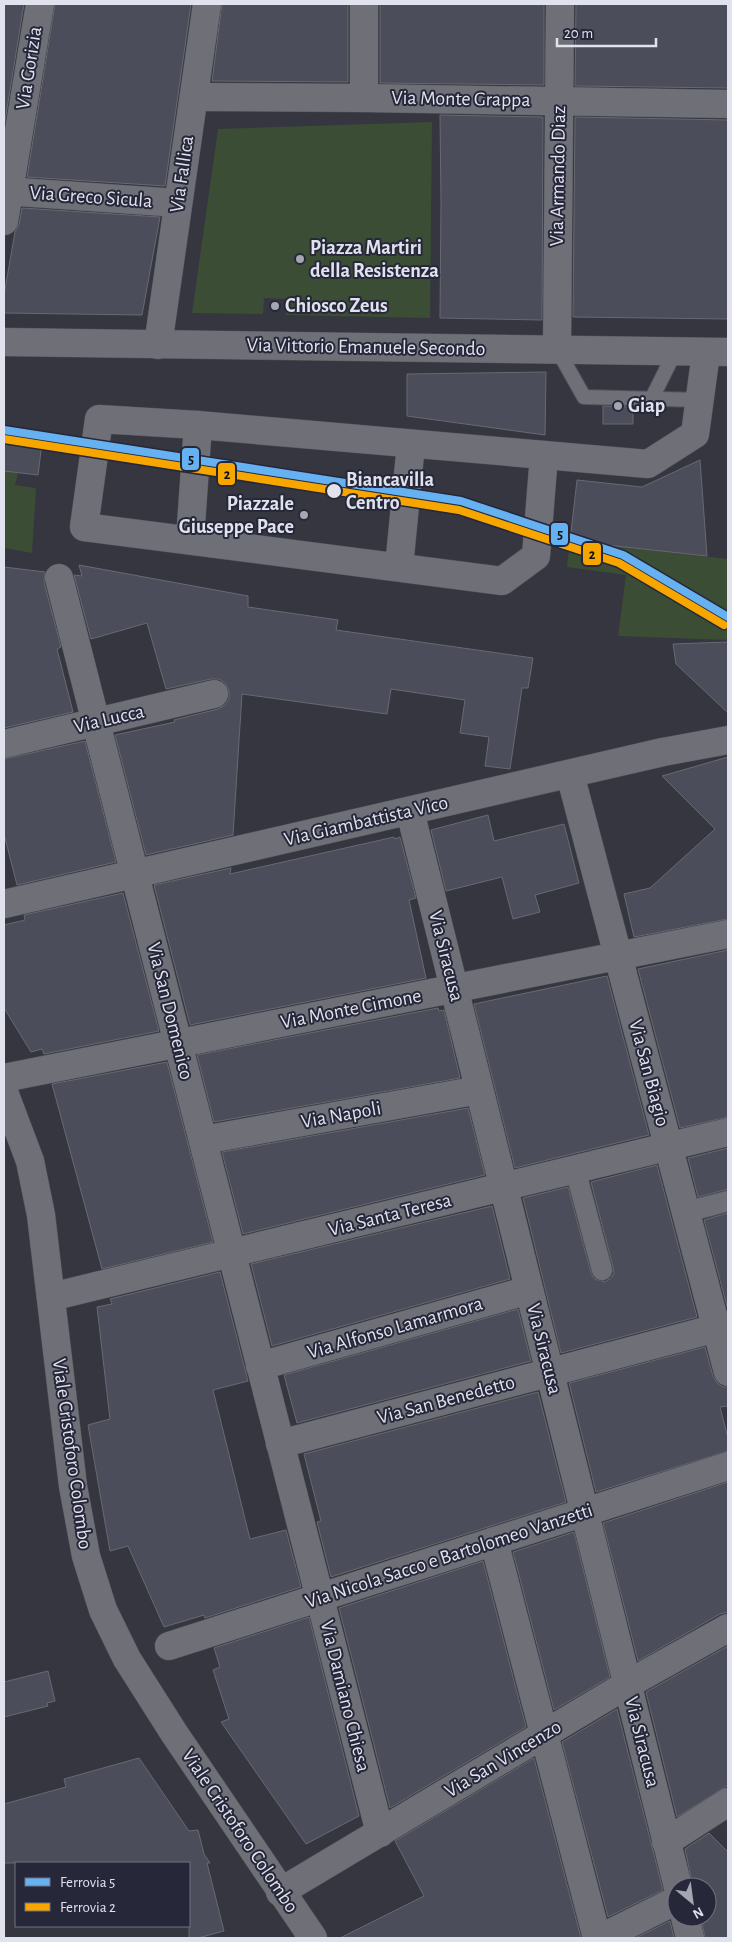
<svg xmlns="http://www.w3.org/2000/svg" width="732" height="1942" font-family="'Alegreya Sans',sans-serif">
<rect width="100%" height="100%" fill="#35363f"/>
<g fill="#3b4d34">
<path d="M432,122l-2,196 -144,-3v-16l-22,-1 -1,16 -71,-1 26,-184z"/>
<path d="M4,471l14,2 -3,12 21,3 -4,65 -28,-5z"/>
<path d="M570,541l158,18v81l-110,-4 8,-61 -59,-8z"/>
</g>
<g fill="#4c4d5a" stroke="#686971">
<path d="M4,4h20l-20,123z"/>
<path d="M55,4h136l-26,182 -138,-9z"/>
<path d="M222,4h126v78l-136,-1z"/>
<path d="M380,4h164v81l-164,-2z"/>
<path d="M576,4h152v84l-153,-2z"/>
<path d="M440,115l103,2 -1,203 -102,-2 1,-116z"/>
<path d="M575,117l153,3v199l-155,-2z"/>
<path d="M22,208l138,9 -18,98 -138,-2v-18l11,-63 4,-8z"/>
<path d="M546,372l-1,63 -138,-19v-42z"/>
<path d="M603,406l30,1v17h-30z"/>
<path d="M4,431l39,4 -5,40 -34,-4z"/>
<path d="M700,460l7,96 -137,-15 7,-61 65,7z"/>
<path d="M79,565l169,31v11l90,13 -2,10 197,28 -5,30h-6l-12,81 -25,-3 4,-29 -29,-4 5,-33 -74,-11 -4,25 -145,-20 -9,141 -87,20 -31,-120 60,-13 -1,-2 44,-11 7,-4 4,-6v-8l-4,-8 -6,-4h-8l-45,10 -19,-66 -56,16 -17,-64 8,1z"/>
<path d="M4,567l41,5 -1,10 17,65 -4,2 16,63 -69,16z"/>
<path d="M728,642v71l-52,-49 -3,-20z"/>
<path d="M85,741l31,121 -99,23 -13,-51v-75z"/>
<path d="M728,757v162l-94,18 -10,-43 26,-6 65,-59 -53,-53z"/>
<path d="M488,815l6,26 70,-17 15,59 -44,12 5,17 -27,7 -11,-42 -56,14 -15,-61z"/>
<path d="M394,837l1,2 5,-2 16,61 -7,2 17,78 -236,47 -36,-140 77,-17 -1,6z"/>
<path d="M123,893l36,138 -115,23 -2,-5 -11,3 -27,-44v-83l21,-5 -1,-5z"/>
<path d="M728,950v167l-48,11 -42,-159z"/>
<path d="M607,976l42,159 -134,33 -41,-164z"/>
<path d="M438,1008l1,3 5,-1 16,68 -246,44 -17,-67z"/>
<path d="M167,1062l46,180 -111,27 -50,-185z"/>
<path d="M468,1108l17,67 -242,59 -21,-82z"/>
<path d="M728,1148v41l-30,8 -10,-39z"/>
<path d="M657,1165l40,152 -136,36 -38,-155 45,-11 23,86 3,6 11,3 6,-4 3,-5 -1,-6 -22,-85z"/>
<path d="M492,1206l18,73 -238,67 -21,-82z"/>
<path d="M728,1213v97l-24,-90z"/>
<path d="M220,1272l28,109 -35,9 37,149 36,-9 15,57 -96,31 -1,-3 -40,12 -36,-81 -18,5 -22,-126 22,-6 -13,-112 15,-3 -2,-5z"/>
<path d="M518,1309l13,52 -234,62 -13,-48z"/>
<path d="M705,1347l8,29 4,7 6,4h5v19l-8,1 8,31v13l-132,41 -27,-109z"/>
<path d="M538,1392l28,110 -235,75 -14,-55 4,-1 -17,-67z"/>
<path d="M728,1482v130l-8,2 -82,47 -35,-138z"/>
<path d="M574,1532l36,145 -56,33 -41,-158z"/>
<path d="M483,1561l43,166 -136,81 -51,-200z"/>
<path d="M309,1617l50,199 -53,28 -85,-122 8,-3 -16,-49 7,-3 -6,-19z"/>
<path d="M728,1646v139l-51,32 -31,-125z"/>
<path d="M48,1671l7,30 -8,2 1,3 -44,11v-35z"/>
<path d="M617,1709l46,181 -55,27 -46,-175z"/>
<path d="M139,1758l50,73 9,-1 6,24 6,9h-3l17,68 -26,7h-9v-75h-185v-59l62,-17 -2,-8z"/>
<path d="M534,1758l47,180h-241l84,-42 -29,-55z"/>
<path d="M709,1833l19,19v86h-23l-4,-21h6v-30h-14l-8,-38z"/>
<path d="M670,1921l4,17h-39z"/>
</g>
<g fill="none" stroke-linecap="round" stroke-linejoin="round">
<g stroke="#50525a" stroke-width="16">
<g id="service">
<path d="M557,349l27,48 115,3"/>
<path d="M652,398l23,-46"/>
</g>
</g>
<g stroke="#50525a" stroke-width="22">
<g id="pedestrian">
<path d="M575,1169l27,101"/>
<path d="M686,1212l42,-11"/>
</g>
</g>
<g stroke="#50525a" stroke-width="29">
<g id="minor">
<path d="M194,97l170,1 364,6"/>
<path d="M364,98v-94"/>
<path d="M4,191l174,12"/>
<path d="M4,221l36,-217"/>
<path d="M557,349l3,-345"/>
<path d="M99,419l99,6 346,30 -8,101 -34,25 -418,-54z"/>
<path d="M544,455l104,9 47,-30 11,-81"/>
<path d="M190,539l8,-114"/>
<path d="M399,567l12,-123"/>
<path d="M59,578l321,1255"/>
<path d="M4,744l210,-50"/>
<path d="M570,774l158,598"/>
<path d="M410,811l268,1076"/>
<path d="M4,904l659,-152 65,-12"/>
<path d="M4,1078l724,-144"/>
<path d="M203,1140l276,-50"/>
<path d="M51,1297l677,-165"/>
<path d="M260,1366l269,-76"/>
<path d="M280,1444l448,-119"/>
<path d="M494,1541l103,397"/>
<path d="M169,1646l559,-180"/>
<path d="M666,1842l62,-40"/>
<path d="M280,1892l348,-208 100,-56"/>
<path d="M685,1917l5,21"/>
<path d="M601,1938l76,-38"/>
</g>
</g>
<g stroke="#50525a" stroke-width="29">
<g id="tertiary">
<path d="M4,342l724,10"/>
<path d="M158,345l49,-341"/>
<path d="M4,1092l26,69 11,54 32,271 13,70 17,54 24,49 47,74 139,205"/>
</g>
</g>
<use href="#service" stroke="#6f7077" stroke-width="14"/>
<use href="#pedestrian" stroke="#6f7077" stroke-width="20"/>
<use href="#minor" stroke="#6f7077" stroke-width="28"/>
<use href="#tertiary" stroke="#6f7077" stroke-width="28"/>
<g stroke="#26283a" stroke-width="11">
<path id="rail-1" d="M4,430l457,71 162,54 105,62"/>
</g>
<g stroke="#26283a" stroke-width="11">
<path id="rail-2" d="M4,439l455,71 160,53 105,62"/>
</g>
<use href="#rail-1" stroke="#66b1f2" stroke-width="8"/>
<use href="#rail-2" stroke="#f7a600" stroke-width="8"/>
</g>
<g fill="#a4a6b1" stroke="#26283a" stroke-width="2">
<circle cx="300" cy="259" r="5"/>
<circle cx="275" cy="306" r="5"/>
<circle cx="618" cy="406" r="5"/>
<circle cx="304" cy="515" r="5"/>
</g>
<circle fill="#e0e2ee" stroke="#26283a" stroke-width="2" cx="334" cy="491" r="8"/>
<g text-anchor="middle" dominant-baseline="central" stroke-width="4" stroke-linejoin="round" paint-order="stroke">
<g font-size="20" fill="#e0e2ee" stroke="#26283a">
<text transform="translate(29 68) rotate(-81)">Via Gorizia</text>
<text transform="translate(461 99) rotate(1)">Via Monte Grappa</text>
<text transform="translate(182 174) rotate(-82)">Via Fallica</text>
<text transform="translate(558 176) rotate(-89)">Via Armando Diaz</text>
<text transform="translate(91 197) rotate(4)">Via Greco Sicula</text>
<text transform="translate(366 347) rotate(1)">Via Vittorio Emanuele Secondo</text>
<text transform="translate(109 719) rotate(-13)">Via Lucca</text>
<text transform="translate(366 821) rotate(-13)">Via Giambattista Vico</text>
<text transform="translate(446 956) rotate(76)">Via Siracusa</text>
<text transform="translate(351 1009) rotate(-11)">Via Monte Cimone</text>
<text transform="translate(170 1011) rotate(76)">Via San Domenico</text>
<text transform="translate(649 1073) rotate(75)">Via San Biagio</text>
<text transform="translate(341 1115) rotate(-10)">Via Napoli</text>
<text transform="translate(390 1215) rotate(-14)">Via Santa Teresa</text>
<text transform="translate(395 1328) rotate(-16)">Via Alfonso Lamarmora</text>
<text transform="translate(544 1349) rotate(76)">Via Siracusa</text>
<text transform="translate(446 1400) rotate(-15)">Via San Benedetto</text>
<text transform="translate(72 1454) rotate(82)">Viale Cristoforo Colombo</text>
<text transform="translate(449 1556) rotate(-18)">Via Nicola Sacco e Bartolomeo Vanzetti</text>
<text transform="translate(345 1696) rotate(76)">Via Damiano Chiesa</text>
<text transform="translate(642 1742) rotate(76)">Via Siracusa</text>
<text transform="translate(503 1759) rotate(-31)">Via San Vincenzo</text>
<text transform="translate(240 1831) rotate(56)">Viale Cristoforo Colombo</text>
</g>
<g font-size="20" font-weight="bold" fill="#e0e2ee" stroke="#26283a" text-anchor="start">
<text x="310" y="248">Piazza Martiri<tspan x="310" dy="23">della Resistenza</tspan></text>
<text x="285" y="306">Chiosco Zeus</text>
<text x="628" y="406">Giap</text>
<text x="294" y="504" text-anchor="end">Piazzale<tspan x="294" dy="23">Giuseppe Pace</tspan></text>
</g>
<g font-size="20" font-weight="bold" fill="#e0e2ee" stroke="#26283a" text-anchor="start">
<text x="346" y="480">Biancavilla<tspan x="346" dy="23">Centro</tspan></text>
</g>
</g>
<g stroke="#26283a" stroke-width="2">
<rect x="181" y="447" width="19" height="24" rx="5" fill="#66b1f2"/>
<rect x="217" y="462" width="19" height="24" rx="5" fill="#f7a600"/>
<rect x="550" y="522" width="19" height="24" rx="5" fill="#66b1f2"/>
<rect x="582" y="542" width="20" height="24" rx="5" fill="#f7a600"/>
</g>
<g font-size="14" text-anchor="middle" font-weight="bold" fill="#111">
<text x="191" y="464">5</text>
<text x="227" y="479">2</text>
<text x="560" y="539">5</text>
<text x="592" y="559">2</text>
</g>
<rect width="732" height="1942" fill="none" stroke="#e0e2ee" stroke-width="10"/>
<rect x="15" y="1862" width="175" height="65" fill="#26283a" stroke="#707282"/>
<rect x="25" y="1878" width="25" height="8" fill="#66b1f2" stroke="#707282"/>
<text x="60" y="1887" font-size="15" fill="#e0e2ee">Ferrovia 5</text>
<rect x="25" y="1903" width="25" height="8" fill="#f7a600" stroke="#707282"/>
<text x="60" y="1912" font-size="15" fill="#e0e2ee">Ferrovia 2</text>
<g transform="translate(692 1902) rotate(151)"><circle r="24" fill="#26283a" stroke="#707282"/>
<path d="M0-4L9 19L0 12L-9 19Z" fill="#a4a6b1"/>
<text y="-8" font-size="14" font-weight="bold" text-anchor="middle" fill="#e0e2ee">N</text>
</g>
<path d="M557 38v8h99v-8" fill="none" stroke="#e0e2ee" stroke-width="2.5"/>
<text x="564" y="38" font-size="15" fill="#e0e2ee" stroke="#26283a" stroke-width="4" paint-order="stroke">20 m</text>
</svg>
